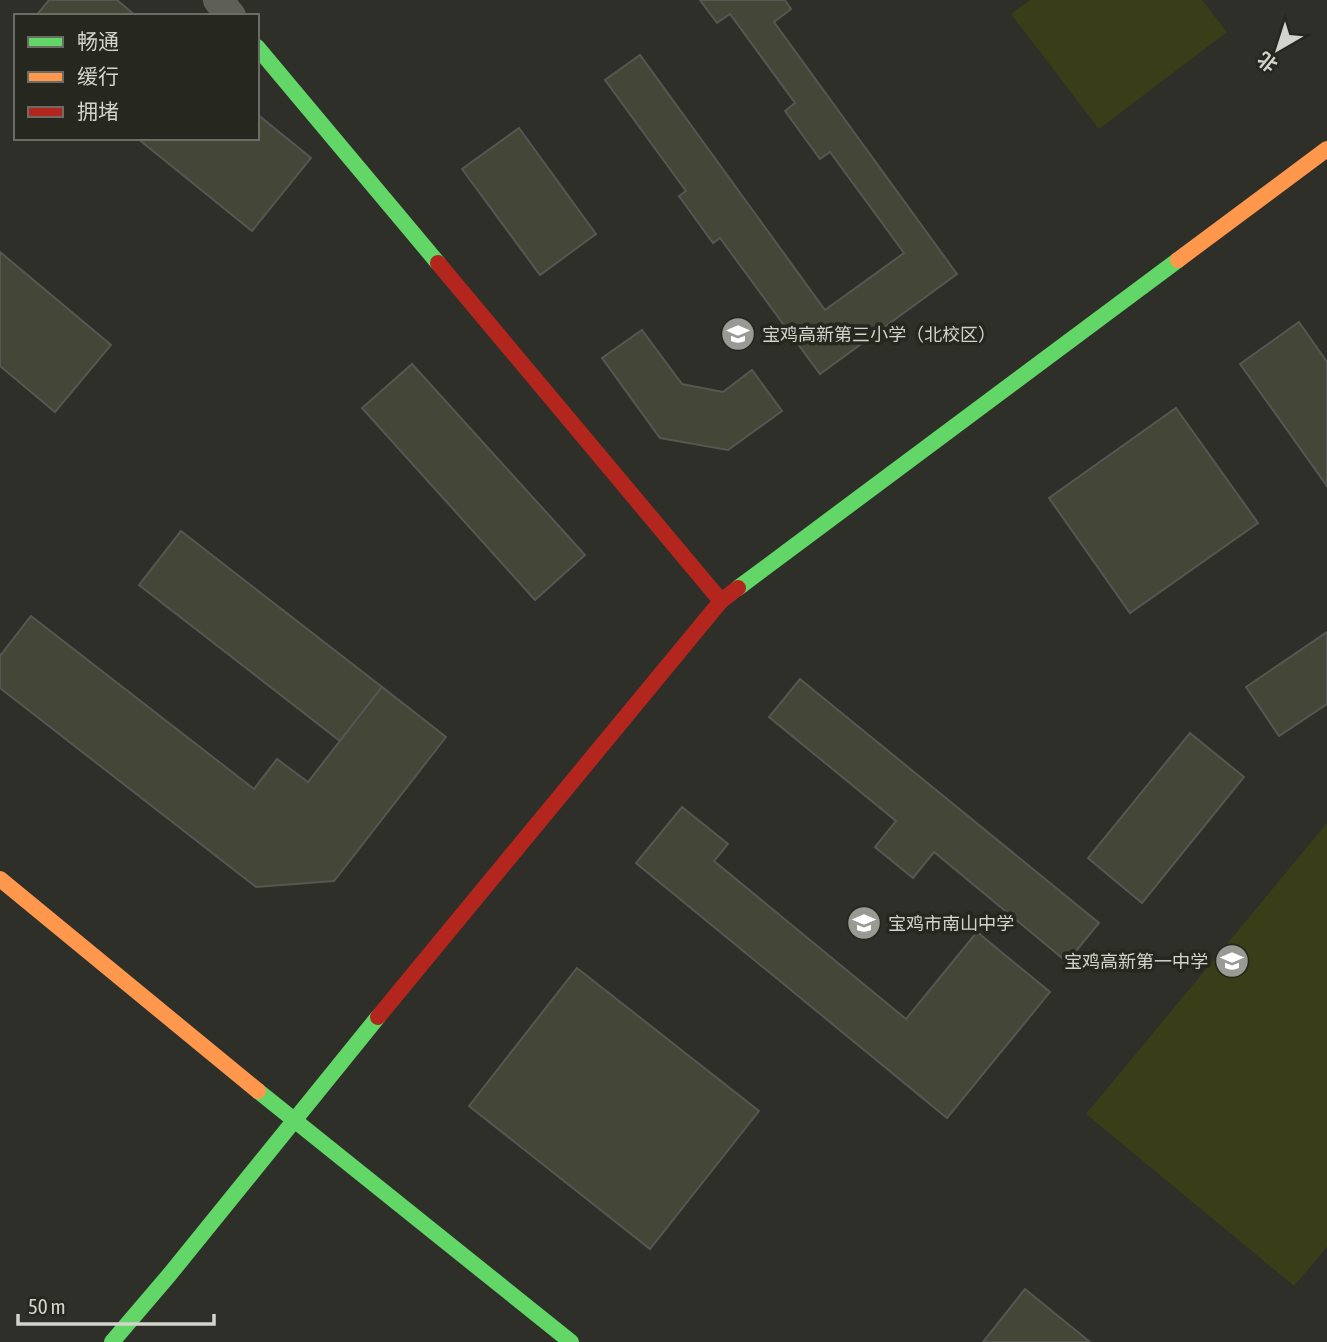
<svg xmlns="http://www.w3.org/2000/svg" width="1327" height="1342" font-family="'Asap Condensed','Noto Sans SC',sans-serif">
<rect width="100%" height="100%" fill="#2e2f29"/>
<g fill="#393e18">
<path d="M1030,0h172l25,32 -128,97 -88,-115z"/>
<path d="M1327,823v424l-33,39 -208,-172z"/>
</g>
<g fill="#444638" stroke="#565652" stroke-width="2">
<path d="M49,0h68l19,16h-100z"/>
<path d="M700,0h85l6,9 -17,13 183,252 -137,100 -100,-136 -7,5 -34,-47 7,-5 -81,-111 35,-25 185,255 79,-57 -74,-101 -10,7 -35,-48 10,-8 -65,-89 -13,9z"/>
<path d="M257,114l54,44 -59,73 -115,-93h120z"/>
<path d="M519,128l77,106 -56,41 -78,-106z"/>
<path d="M0,252l111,93 -56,67 -55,-46z"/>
<path d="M1299,322l28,40v124l-87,-122z"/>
<path d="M642,330l40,54 41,8 29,-22 30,41 -54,39 -68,-12 -58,-80z"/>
<path d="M412,364l173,191 -50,45 -173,-192z"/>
<path d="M1176,408l82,115 -128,90 -81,-115z"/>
<path d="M181,531l201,156 -42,54 -201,-156z"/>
<path d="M31,616l223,173 23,-30 31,23 74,-95 64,50 -112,144 -78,6 -256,-199v-32z"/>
<path d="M1327,632v72l-48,32 -33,-49z"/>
<path d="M800,679l299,244 -32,39 -133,-110 -21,26 -38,-31 21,-26 -127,-104z"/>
<path d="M1190,733l54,44 -102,126 -54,-45z"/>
<path d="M682,807l46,37 -14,17 192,158 71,-87 73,60 -103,126 -311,-255z"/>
<path d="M577,968l182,143 -109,138 -181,-143z"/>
<path d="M1025,1289l65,53h-107z"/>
</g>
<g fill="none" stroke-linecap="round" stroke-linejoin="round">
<path stroke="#5e6056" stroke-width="30" d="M218,0l13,16"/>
<g stroke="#63d668" stroke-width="16">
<path d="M257,47l181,216"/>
<path d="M738,588l440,-328"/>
<path d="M258,1091l313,251"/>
<path d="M112,1342l58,-68 208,-257"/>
</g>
<g stroke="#ff974d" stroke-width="16">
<path d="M1178,260l149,-111"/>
<path d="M0,879l258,212"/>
</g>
<g stroke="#b3261e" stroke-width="16">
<path d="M438,263l283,338"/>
<path d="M378,1017l343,-416 17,-13"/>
</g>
</g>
<defs>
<g id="school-disc" transform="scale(1.75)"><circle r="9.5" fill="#999a94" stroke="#26271e"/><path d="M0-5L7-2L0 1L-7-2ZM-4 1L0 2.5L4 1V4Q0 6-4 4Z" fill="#fff"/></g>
</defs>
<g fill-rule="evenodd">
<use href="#school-disc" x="738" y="334"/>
<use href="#school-disc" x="864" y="923"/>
<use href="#school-disc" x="1232" y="961"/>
</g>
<g text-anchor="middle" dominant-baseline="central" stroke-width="7" stroke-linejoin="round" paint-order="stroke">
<g font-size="18" fill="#d2d4cd" stroke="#26271e" text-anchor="start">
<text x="762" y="334">宝鸡高新第三小学（北校区）</text>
<text x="888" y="923">宝鸡市南山中学</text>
<text x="1208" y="961" text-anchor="end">宝鸡高新第一中学</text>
</g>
</g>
<rect x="14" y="14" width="245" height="126" fill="#26271e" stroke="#6b6c64" stroke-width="2"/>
<rect x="28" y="37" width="35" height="10" fill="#63d668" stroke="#6b6c64" stroke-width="2"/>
<text x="77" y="49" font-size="21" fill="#d2d4cd">畅通</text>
<rect x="28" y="72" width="35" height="10" fill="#ff974d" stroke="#6b6c64" stroke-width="2"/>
<text x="77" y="84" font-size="21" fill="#d2d4cd">缓行</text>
<rect x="28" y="107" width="35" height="10" fill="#b3261e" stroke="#6b6c64" stroke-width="2"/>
<text x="77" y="119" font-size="21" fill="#d2d4cd">拥堵</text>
<g transform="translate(1278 49) rotate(219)" stroke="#26271e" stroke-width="5" paint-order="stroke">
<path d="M0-5L12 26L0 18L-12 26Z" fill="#d2d4cd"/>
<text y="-10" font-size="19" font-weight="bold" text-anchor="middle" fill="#d2d4cd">北</text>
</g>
<path d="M18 1314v10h196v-10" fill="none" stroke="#d2d4cd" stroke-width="3.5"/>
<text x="28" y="1314" font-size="21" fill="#d2d4cd" stroke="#26271e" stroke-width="5" paint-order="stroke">50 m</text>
</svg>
